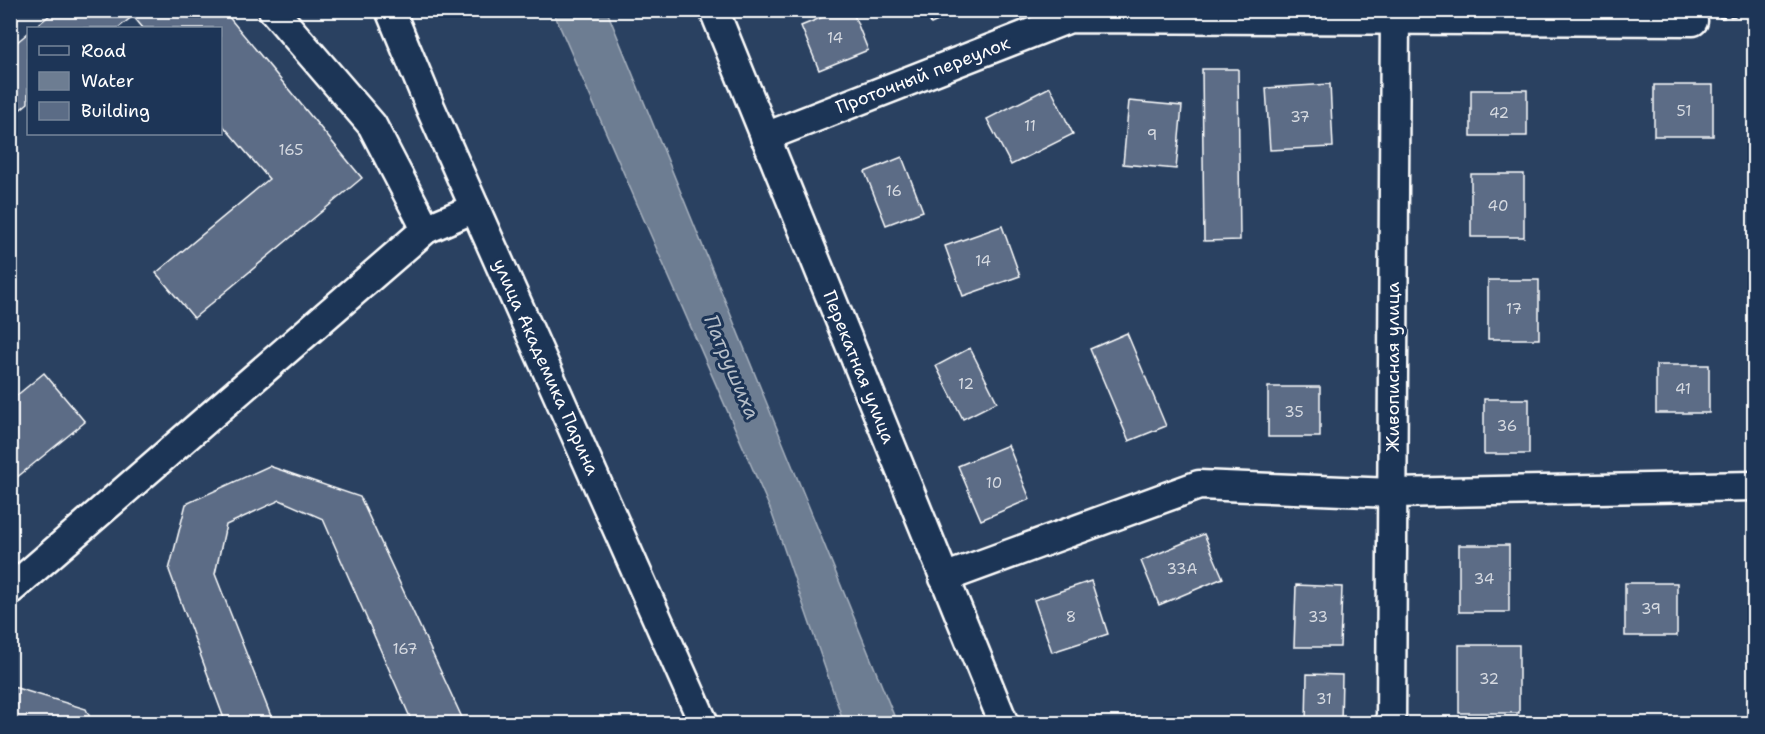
<svg xmlns="http://www.w3.org/2000/svg" width="1765" height="734" font-family="'Shantell Sans',sans-serif">
<rect width="100%" height="100%" fill="#2a4161"/>
<filter id="ink" filterUnits="userSpaceOnUse"><feTurbulence type="fractalNoise" baseFrequency=".0167" numOctaves="2"/><feDisplacementMap in="SourceGraphic" scale="12" xChannelSelector="R" yChannelSelector="G"/><feConvolveMatrix kernelMatrix="1 2 1 2 8 2 1 2 1" color-interpolation-filters="sRGB"/></filter>
<g filter="url(#ink)">
<path fill="#6d7d92" stroke="#a7b1be" stroke-width="1.5" d="M553,11h54l290,712h-53l-73,-212z"/>
<g fill="#5b6c86" stroke="#fff" stroke-width="1.5">
<path d="M56,10h167l139,168 -168,140 -38,-45 113,-94 -49,-57v-94h-77l-10,-12 -15,12h-84z"/>
<path d="M840,10h12l16,40 -49,20 -18,-44z"/>
<path d="M925,10h39l-33,14z"/>
<path d="M28,33v70l-18,15v-70z"/>
<path d="M1202,69h36l2,171 -36,1z"/>
<path d="M1330,84l3,63 -63,3 -4,-62z"/>
<rect x="1654" y="85" width="59" height="51"/>
<path d="M1050,87l23,47 -62,31 -24,-46z"/>
<rect x="1471" y="90" width="56" height="46"/>
<path d="M1129,101l53,5 -6,63 -53,-5z"/>
<path d="M902,157l21,54 -37,14 -21,-53z"/>
<rect x="1471" y="174" width="53" height="63"/>
<path d="M1002,226l18,50 -57,20 -18,-50z"/>
<rect x="1488" y="280" width="51" height="59"/>
<path d="M1127,333l39,93 -37,15 -39,-92z"/>
<path d="M970,348l27,54 -34,17 -27,-53z"/>
<rect x="1656" y="365" width="53" height="48"/>
<path d="M44,373l41,49 -75,61v-82z"/>
<rect x="1268" y="387" width="52" height="50"/>
<rect x="1484" y="399" width="45" height="55"/>
<path d="M1008,445l22,54 -49,21 -23,-54z"/>
<path d="M269,466l91,31 105,227h-52l-90,-205 -43,-19 -54,25 -11,49 59,150h-48l-57,-154 17,-66z"/>
<path d="M1204,534l19,44 -64,27 -18,-44z"/>
<rect x="1459" y="545" width="50" height="67"/>
<path d="M1091,581l17,53 -56,18 -18,-52z"/>
<rect x="1625" y="583" width="52" height="53"/>
<path d="M1296,585l46,2 -2,60h-46z"/>
<rect x="1459" y="645" width="60" height="68"/>
<path d="M1307,674l35,1 -1,49h-35z"/>
<path d="M10,686l76,23 7,15h-73l-10,-4z"/>
</g>
<g fill="none" stroke-linecap="round" stroke-linejoin="round">
<g stroke="#fff" stroke-width="33">
<g id="minor">
<path d="M273,10l99,115 54,104"/>
<path d="M390,10l41,99 273,615"/>
<path d="M714,10l290,714"/>
<path d="M765,137l305,-119 623,3"/>
<path d="M944,578l255,-93 193,8 362,-7"/>
<path d="M10,590l416,-361 49,-21"/>
<path d="M1391,724l4,-714"/>
</g>
</g>
<path stroke="#fff" stroke-width="4" stroke-dasharray="6 4.5" stroke-linecap="butt" d="M1719,17l35,-4"/>
<use href="#minor" stroke="#1d3557" stroke-width="28"/>
</g>
</g>
<g text-anchor="middle" dominant-baseline="central" stroke-width="6" stroke-linejoin="round" paint-order="stroke">
<g font-size="15" fill="#d6dae1">
<text x="835" y="38">14</text>
<text x="1684" y="111">51</text>
<text x="1499" y="113">42</text>
<text x="1300" y="117">37</text>
<text x="1030" y="126">11</text>
<text x="1152" y="135">9</text>
<text x="291" y="150">165</text>
<text x="894" y="191">16</text>
<text x="1498" y="206">40</text>
<text x="983" y="261">14</text>
<text x="1514" y="309">17</text>
<text x="966" y="384">12</text>
<text x="1683" y="389">41</text>
<text x="1294" y="412">35</text>
<text x="1507" y="426">36</text>
<text x="994" y="483">10</text>
<text x="1182" y="569">33А</text>
<text x="1484" y="579">34</text>
<text x="1651" y="609">39</text>
<text x="1071" y="617">8</text>
<text x="1318" y="617">33</text>
<text x="405" y="649">167</text>
<text x="1489" y="679">32</text>
<text x="1324" y="699">31</text>
</g>
<g font-size="18" fill="#fff" stroke="#1d3557">
<text transform="translate(923 75) rotate(-21)">Проточный переулок</text>
<text transform="translate(546 367) rotate(66)">улица Академика Парина</text>
<text transform="translate(859 367) rotate(68)">Перекатная улица</text>
<text transform="translate(1393 367) rotate(-90)">Живописная улица</text>
</g>
<g font-size="20" font-style="italic" fill="#b6bec8" stroke="#1d3557">
<text transform="translate(732 367) rotate(67)">Патрушиха</text>
</g>
</g>
<rect width="1765" height="734" fill="none" stroke="#1d3557" stroke-width="36"/>
<rect x="18" y="18" width="1729" height="698" fill="none" stroke="#fff" stroke-width="2" filter="url(#ink)"/>
<rect x="27" y="27" width="195" height="108" fill="#1d3557" stroke="#77869a" stroke-width="1.5"/>
<rect x="39" y="46" width="30" height="9" fill="#1d3557" stroke="#77869a" stroke-width="1.5"/>
<text x="81" y="57" font-size="18" fill="#ffffff">Road</text>
<rect x="39" y="72" width="30" height="18" fill="#6d7d92" stroke="#77869a" stroke-width="1.5"/>
<text x="81" y="87" font-size="18" fill="#ffffff">Water</text>
<rect x="39" y="102" width="30" height="18" fill="#5b6c86" stroke="#77869a" stroke-width="1.5"/>
<text x="81" y="117" font-size="18" fill="#ffffff">Building</text>
</svg>
